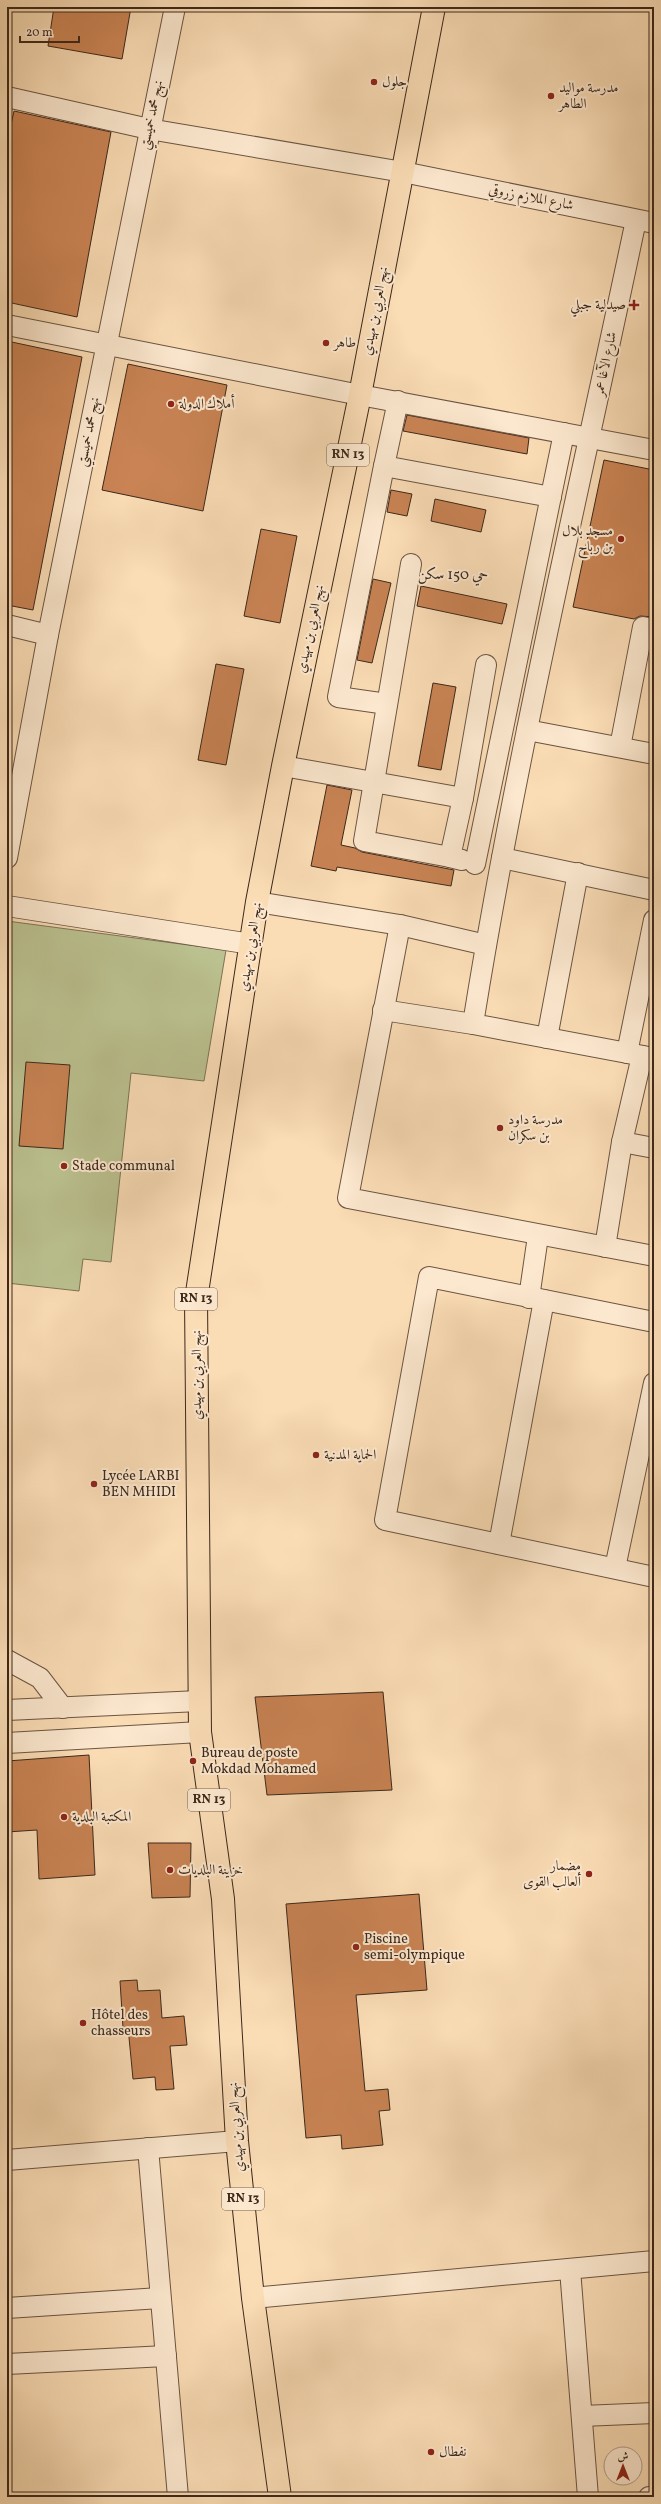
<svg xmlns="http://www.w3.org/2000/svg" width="661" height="2504" font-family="Vollkorn,Amiri,serif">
<rect width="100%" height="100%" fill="#fadcb5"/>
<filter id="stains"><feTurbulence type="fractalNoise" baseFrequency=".005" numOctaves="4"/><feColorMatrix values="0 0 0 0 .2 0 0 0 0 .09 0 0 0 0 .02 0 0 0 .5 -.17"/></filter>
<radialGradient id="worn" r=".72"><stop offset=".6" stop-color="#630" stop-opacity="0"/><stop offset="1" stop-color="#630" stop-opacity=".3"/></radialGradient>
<path fill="#bbc190" stroke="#7c7456" d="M7,921l219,29 -22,131 -73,-8 -20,189 -28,-3 -4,32 -72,-8z"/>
<g fill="#c98354" stroke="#3c281b">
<path d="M54,7h77l-9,52 -74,-13z"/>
<path d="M14,111l97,21 -34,185 -70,-15v-159z"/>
<path d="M7,341l75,16 -49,253 -26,-5z"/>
<path d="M128,364l99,21 -24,126 -101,-21z"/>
<path d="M407,415l122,23 -2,16 -124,-23z"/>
<path d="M604,460l50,10v147l-14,-1 -6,3 -61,-12z"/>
<path d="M391,490l21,4 -5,22 -20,-4z"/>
<path d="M435,499l51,11 -5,22 -50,-11z"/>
<path d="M261,529l36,7 -17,87 -36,-7z"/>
<path d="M373,579l18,4 -19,80 -15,-3z"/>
<path d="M421,586l86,18 -5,20 -85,-18z"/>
<path d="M216,664l28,5 -18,96 -28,-5z"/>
<path d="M433,683l23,4 -15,83 -23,-4z"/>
<path d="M327,785l25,5 -11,55 14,3 7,4 92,18 -3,16 -114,-19 -1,4 -25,-5z"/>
<path d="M26,1062l44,3 -7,84 -44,-3z"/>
<path d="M383,1692l9,98 -125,5 -12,-98z"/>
<path d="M89,1755l6,120 -56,4 -2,-49 -30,2v-71z"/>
<path d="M148,1843h43l-1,54 -38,1z"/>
<path d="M419,1894l8,96 -71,5 9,96 23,-2 2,21 -11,1 4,34 -41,4 -1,-14 -35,3 -20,-234z"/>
<path d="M137,1980l1,11 22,-1 2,28 22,-2 3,29 -17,1 4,43 -18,1 -1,-13 -22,2 -5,-52 -5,1 -3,-47z"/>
</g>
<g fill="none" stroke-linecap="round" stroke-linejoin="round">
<g stroke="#6c5542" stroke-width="22">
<g id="street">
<path d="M7,97l142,32 254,43 251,51"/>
<path d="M636,220c-56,267 -120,534 -163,804l181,34"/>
<path d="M7,325l353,70 294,55"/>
<path d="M398,401l-14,65 167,31"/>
<path d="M384,466l-46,231 49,7"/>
<path d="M411,564l-47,277 86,16"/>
<path d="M7,625l41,10"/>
<path d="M527,730l127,24"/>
<path d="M620,747l23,-120 11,2"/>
<path d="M283,766l180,32 -13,59 12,3"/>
<path d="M463,798l23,-133"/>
<path d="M7,858l41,-223 127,-628"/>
<path d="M502,858l152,32"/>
<path d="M475,864l89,-431"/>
<path d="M257,902l143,23 86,20"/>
<path d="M7,906l244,38"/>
<path d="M400,925l-52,273 306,58"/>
<path d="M383,1010l90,14"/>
<path d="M547,1038l31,-165"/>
<path d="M627,1053l27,-133"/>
<path d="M622,1142l32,6"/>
<path d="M605,1247l17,-105 20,-86"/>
<path d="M529,1298l9,-62"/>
<path d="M654,1322l-225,-45 -44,243 269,57"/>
<path d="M499,1544l45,-244"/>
<path d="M615,1568l39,-185"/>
<path d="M7,1660l33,18 23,30"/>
<path d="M7,1710l192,-9"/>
<path d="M7,1743l193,-11"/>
<path d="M148,2148l30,349"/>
<path d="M7,2160l230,-19"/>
<path d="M570,2269l18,228"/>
<path d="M253,2298l401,-37"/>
<path d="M7,2308l153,-10"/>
<path d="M7,2364l159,-8"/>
<path d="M582,2416l72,-3"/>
<path d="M649,2497h5"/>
</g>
</g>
<g stroke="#3c281b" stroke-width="24">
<path id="primary" d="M280,2497l-27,-199 -16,-157 -14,-242 -23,-167 -4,-433 61,-397 26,-136 77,-371 74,-388"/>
</g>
<use href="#street" stroke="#fce8cf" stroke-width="20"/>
<use href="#primary" stroke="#fadcb5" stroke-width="22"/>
</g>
<g fill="#8f2418" stroke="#fce8cf" stroke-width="1.5">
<circle cx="374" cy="82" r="4"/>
<circle cx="551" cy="96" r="4"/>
<path d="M632 299h4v4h4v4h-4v4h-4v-4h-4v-4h4z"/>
<circle cx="326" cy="343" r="4"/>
<circle cx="171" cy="404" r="4"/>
<circle cx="621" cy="539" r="4"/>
<circle cx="500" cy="1128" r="4"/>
<circle cx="64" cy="1166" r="4"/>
<circle cx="316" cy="1455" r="4"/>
<circle cx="94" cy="1484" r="4"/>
<circle cx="193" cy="1761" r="4"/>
<circle cx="64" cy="1817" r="4"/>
<circle cx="170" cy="1870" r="4"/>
<circle cx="589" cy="1874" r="4"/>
<circle cx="356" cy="1947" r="4"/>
<circle cx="83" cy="2023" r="4"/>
<circle cx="431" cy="2452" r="4"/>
</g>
<g text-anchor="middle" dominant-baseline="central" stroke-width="4" stroke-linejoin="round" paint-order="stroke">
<g fill="#fce8cf" stroke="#766251" stroke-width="1">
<rect x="327" y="444" width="42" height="22" rx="3"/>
<rect x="175" y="1288" width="42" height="22" rx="3"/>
<rect x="188" y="1789" width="42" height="22" rx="3"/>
<rect x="222" y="2188" width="42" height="22" rx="3"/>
</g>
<g font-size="13" font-weight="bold" fill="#3c281b">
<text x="348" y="455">RN 13</text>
<text x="196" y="1299">RN 13</text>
<text x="209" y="1800">RN 13</text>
<text x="243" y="2199">RN 13</text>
</g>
<g font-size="14" fill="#3c281b" stroke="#fce8cf" text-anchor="start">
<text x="382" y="82">جلول</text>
<text x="559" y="88">مدرسة مواليد<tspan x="559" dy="16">الطاهر</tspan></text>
<text x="626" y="305" text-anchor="end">صيدلية جبلي</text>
<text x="334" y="343">طاهر</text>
<text x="179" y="404">أملاك الدولة</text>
<text x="613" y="531" text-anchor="end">مسجد بلال<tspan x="613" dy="16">بن رباح</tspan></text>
<text x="508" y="1120">مدرسة داود<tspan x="508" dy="16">بن سكران</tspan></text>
<text x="72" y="1166">Stade communal</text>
<text x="324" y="1455">الحماية المدنية</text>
<text x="102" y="1476">Lycée LARBI<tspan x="102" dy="16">BEN MHIDI</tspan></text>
<text x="201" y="1753">Bureau de poste<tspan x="201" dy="16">Mokdad Mohamed</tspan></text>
<text x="72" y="1817">المكتبة البلدية</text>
<text x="581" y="1866" text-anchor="end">مضمار<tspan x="581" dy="16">ألعالب القوى</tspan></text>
<text x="178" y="1870">خزينة البلديات</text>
<text x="364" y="1939">Piscine<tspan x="364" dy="16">semi-olympique</tspan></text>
<text x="91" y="2015">Hôtel des<tspan x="91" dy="16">chasseurs</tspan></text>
<text x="439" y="2452">نفطال</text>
</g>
<g font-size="14" fill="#3c281b" stroke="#fce8cf">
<text transform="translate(152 115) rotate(-78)">نهج محمد خميستي</text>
<text transform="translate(531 198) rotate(11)">شارع الملازم زروقي</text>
<text transform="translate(376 311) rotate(-79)">نهج العربي بن مهيدي</text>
<text transform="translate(606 364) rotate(-78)">شارع الآغا عمر</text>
<text transform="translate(89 432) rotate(-79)">نهج محمد خميستي</text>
<text transform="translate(311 629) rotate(-78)">نهج العربي بن مهيدي</text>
<text transform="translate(251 947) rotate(-81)">نهج العربي بن مهيدي</text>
<text transform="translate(197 1375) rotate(-90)">نهج العربي بن مهيدي</text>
<text transform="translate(237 2127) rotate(-94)">نهح العربي بن مهيدي</text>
</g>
<g font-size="15" fill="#3c281b" stroke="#fce8cf">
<text x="453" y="575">حي 150 سكن</text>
</g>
</g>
<rect width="661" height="2504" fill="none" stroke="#fadcb5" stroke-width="24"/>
<rect x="8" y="8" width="645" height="2488" fill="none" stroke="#3c281b" stroke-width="2"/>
<rect x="12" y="12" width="637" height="2480" fill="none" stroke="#3c281b"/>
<g transform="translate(623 2466)"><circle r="19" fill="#fce8cf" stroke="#af9b87"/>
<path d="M0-3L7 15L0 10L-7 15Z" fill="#8f2418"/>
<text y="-6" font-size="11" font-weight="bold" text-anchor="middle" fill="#3c281b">ش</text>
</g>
<path d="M20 36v6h59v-6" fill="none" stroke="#3c281b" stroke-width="2"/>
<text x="26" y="36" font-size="12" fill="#3c281b" stroke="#fce8cf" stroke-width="3" paint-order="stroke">20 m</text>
<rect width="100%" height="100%" filter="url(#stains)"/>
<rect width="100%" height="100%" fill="url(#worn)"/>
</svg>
